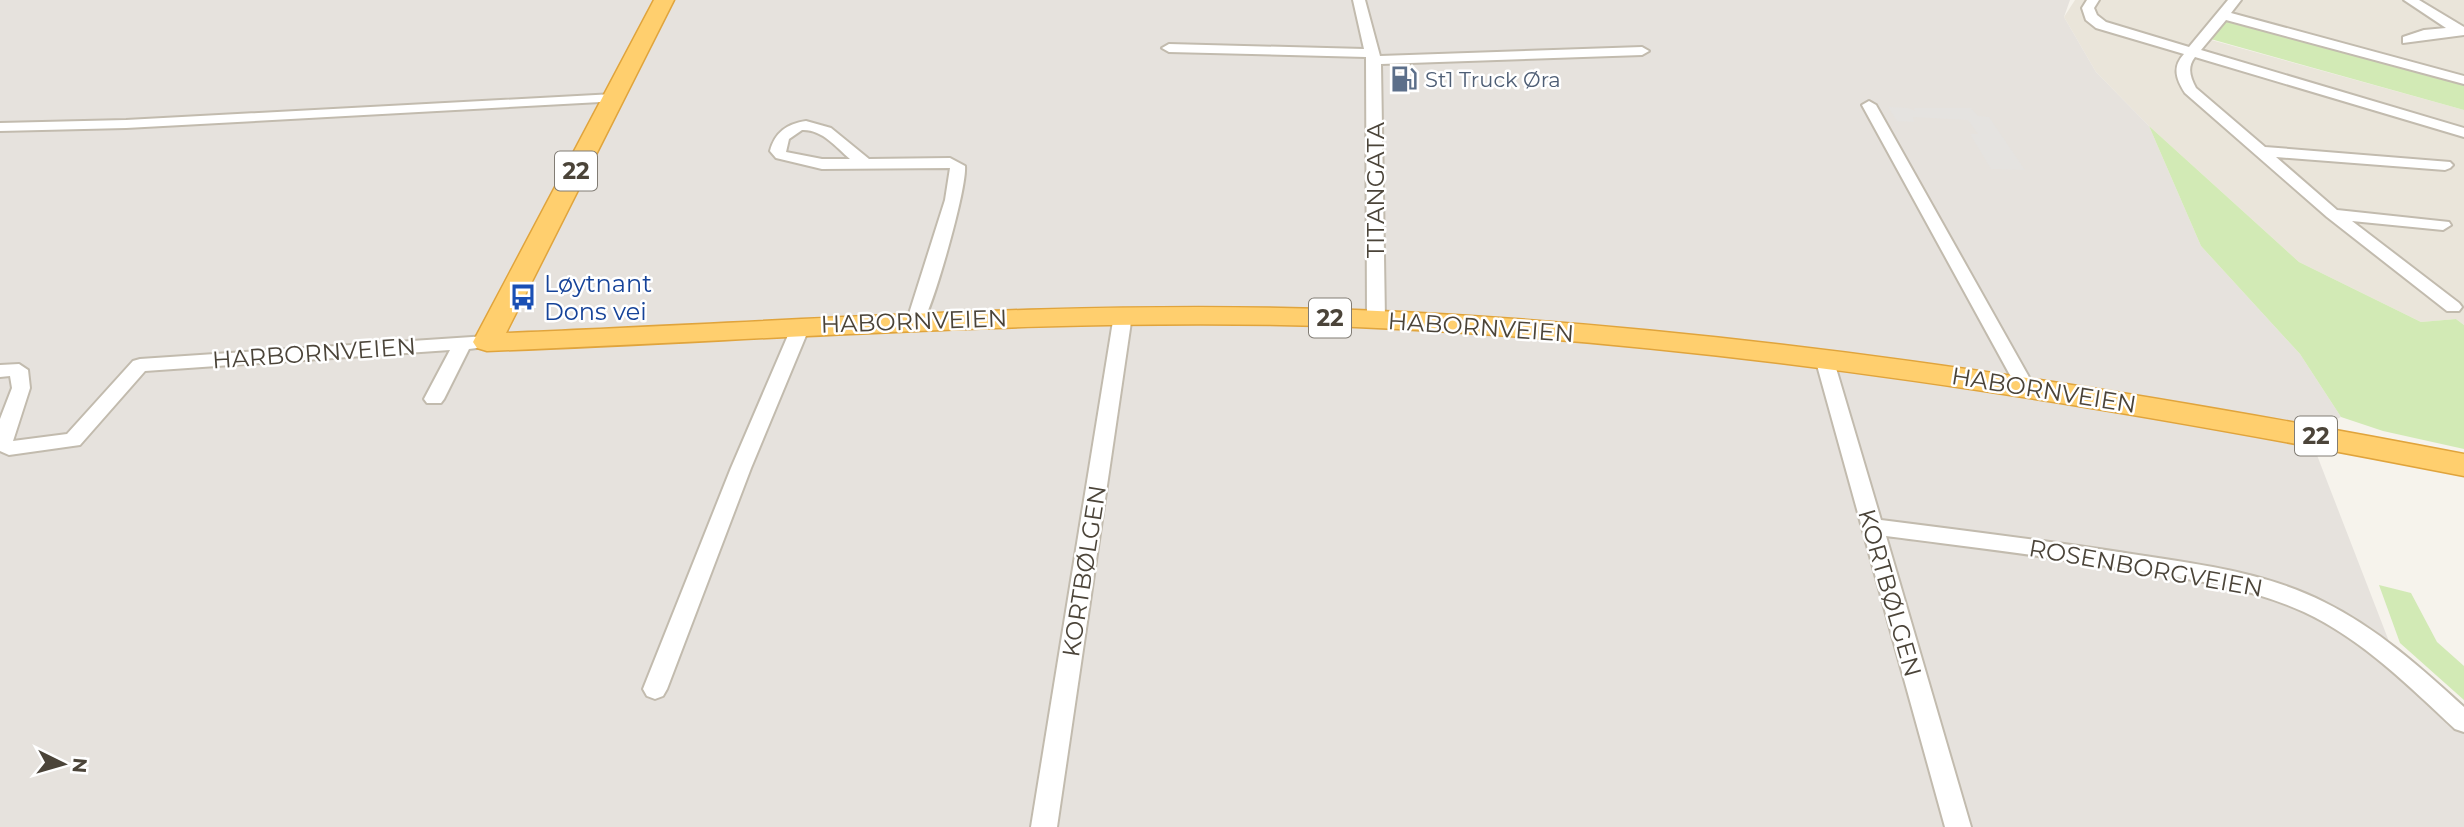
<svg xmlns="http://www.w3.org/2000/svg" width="2464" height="827" font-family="Montserrat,sans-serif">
<rect width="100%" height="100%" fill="#f6f3ec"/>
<path fill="#eae5da" d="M2075,0h389v79l-260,-41 260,72v215l-8,-6 -35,3 -122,-60 -150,-136 -53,-54 -32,-55z"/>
<path fill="#e6e2dd" d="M0,0h2070l-6,17 32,55 53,54 52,120 99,108 41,63 -26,13v20l75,194 74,66v117h-2464z"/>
<g fill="#d2eab5">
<path d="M2225,16l239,65v29l-257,-72z"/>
<path d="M2149,126l150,136 122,60 35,-3 8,6v124l-81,-18 -42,-14 -41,-63 -99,-108z"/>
<path d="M2379,585l32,8 26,49 27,24v34l-64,-57z"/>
</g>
<path fill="#e5e3e0" d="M1888,107l20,1 7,3 -1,-3h57l7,8 11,1 36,53 -34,-1 -21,-35h8l-10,-14 -55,-3 1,5 -17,-1z"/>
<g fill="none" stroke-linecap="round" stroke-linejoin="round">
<g stroke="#c2bbae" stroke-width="4">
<g id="minor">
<path d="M1353,0h12l15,56 262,-9 7,4 -7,4 -261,9 4,256 -9,5 -9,-5 -1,-263 -197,-5 -7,-4 7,-4 195,5z"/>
<path d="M2087,0h12l-5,8 3,7 9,7 83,25 39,-47h13l-10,13 233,63v8l-238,-64 -25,30 263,78v9l-269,-80c-8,10 -5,20 1,31l69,59 185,15 3,3 -3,3 -5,2 -169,-13 61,53 112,12 2,3 -8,5 -91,-9 107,82 3,4 -3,4h-12l-120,-94 -142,-124c-9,-14 -13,-26 -1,-39l-88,-26 -10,-8 -4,-12z"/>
<path d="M2404,0h15l45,27v8l-61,8v-6l21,-7 22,-2z"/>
<path d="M614,94l5,1v6l-493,27 -126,3v-8l126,-3z"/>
<path d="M1869,101l7,4 158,281 -2,4h-14l-2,-4 -154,-281z"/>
<path d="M806,121l25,7 38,31 81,-1 15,8c2,22 -31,138 -43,158l-6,1 -9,-5 38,-120 5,-32 -128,1 -46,-11 -6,-7c5,-19 17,-27 36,-30zM802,130c20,-1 34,17 48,29h-28l-36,-7 3,-13z"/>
<path d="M1123,310l9,5 -75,512h-26l83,-512z"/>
<path d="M801,320l9,6 -59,142 -84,221 -4,7 -8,3 -8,-3 -4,-7 88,-221 61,-142z"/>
<path d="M487,336l9,6 -3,4 -24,3 -25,50 -3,4h-14l-3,-4 26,-49 -305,21 -65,74 -71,10 -9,-4v-32l12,-31 -2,-12 -10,1v-12l19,-1 9,6 2,18 -17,53 54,-7 66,-73 7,-2z"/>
<path d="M1824,352l9,6 48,162c88,11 176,22 264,36 60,9 124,18 179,46 53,26 97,66 140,105v25l-9,-3c-46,-43 -93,-90 -151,-117 -52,-24 -109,-32 -165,-41 -84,-14 -169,-24 -253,-35l85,291h-26l-130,-469z"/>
</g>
</g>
<g stroke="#e0a43c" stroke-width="3">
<path id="highway" d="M654,0h20l-168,333c283,-11 566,-34 850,-23 373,15 742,74 1108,144v22c-366,-72 -735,-133 -1108,-149 -290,-11 -579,13 -869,24l-10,-3 -4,-6z"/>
</g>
<use href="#minor" fill="#fff" fill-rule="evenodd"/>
<use href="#highway" fill="#ffcf6e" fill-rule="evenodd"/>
</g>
<defs>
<g id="fuel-bare" transform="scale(2.1)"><path d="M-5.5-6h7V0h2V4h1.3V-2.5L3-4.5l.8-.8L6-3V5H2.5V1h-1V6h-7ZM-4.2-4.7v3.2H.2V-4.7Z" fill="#5c6f8a" stroke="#fff" stroke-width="2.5" paint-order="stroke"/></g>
<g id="bus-bare" transform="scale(2.1)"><path d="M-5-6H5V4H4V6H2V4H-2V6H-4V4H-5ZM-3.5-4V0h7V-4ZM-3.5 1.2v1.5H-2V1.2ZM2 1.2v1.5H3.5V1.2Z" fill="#1a4fb4" stroke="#fff" stroke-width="2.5" paint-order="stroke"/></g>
</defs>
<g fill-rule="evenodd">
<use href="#fuel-bare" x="1404" y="79"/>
<use href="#bus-bare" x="523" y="297"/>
</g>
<g text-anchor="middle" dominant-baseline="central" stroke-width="5" stroke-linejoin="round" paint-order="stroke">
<g font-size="21" fill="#4e5e75" stroke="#fff" text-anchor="start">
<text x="1425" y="79">St1 Truck Øra</text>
</g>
<g fill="#fff" stroke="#817c74" stroke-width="2">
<rect x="555" y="151.5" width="42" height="39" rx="5"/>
<rect x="1309" y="298.5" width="42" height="39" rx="5"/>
<rect x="2295" y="416.5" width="42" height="39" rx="5"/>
</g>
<g font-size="23" font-weight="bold" fill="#4b4439">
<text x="576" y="171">22</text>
<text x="1330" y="318">22</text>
<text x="2316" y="436">22</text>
</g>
<g font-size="24" fill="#4b4439" stroke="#fff">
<text transform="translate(1375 190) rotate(-90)">TITANGATA</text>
<text transform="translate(914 321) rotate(-2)">HABORNVEIEN</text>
<text transform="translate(1481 327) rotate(4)">HABORNVEIEN</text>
<text transform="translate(314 353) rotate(-4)">HARBORNVEIEN</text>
<text transform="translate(2044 390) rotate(9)">HABORNVEIEN</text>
<text transform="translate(2146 568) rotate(10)">ROSENBORGVEIEN</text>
<text transform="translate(1084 571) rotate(-81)">KORTBØLGEN</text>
<text transform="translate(1890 593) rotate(74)">KORTBØLGEN</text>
</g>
<g font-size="24" fill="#164399" stroke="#fff" text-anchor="start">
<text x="544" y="283">Løytnant<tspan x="544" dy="28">Dons vei</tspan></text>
</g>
</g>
<g transform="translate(63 764) rotate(95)" stroke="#ffffff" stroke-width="5" paint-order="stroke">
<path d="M0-5L12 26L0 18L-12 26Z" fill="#4b4439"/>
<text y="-10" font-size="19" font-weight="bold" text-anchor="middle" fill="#4b4439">N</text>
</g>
</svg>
